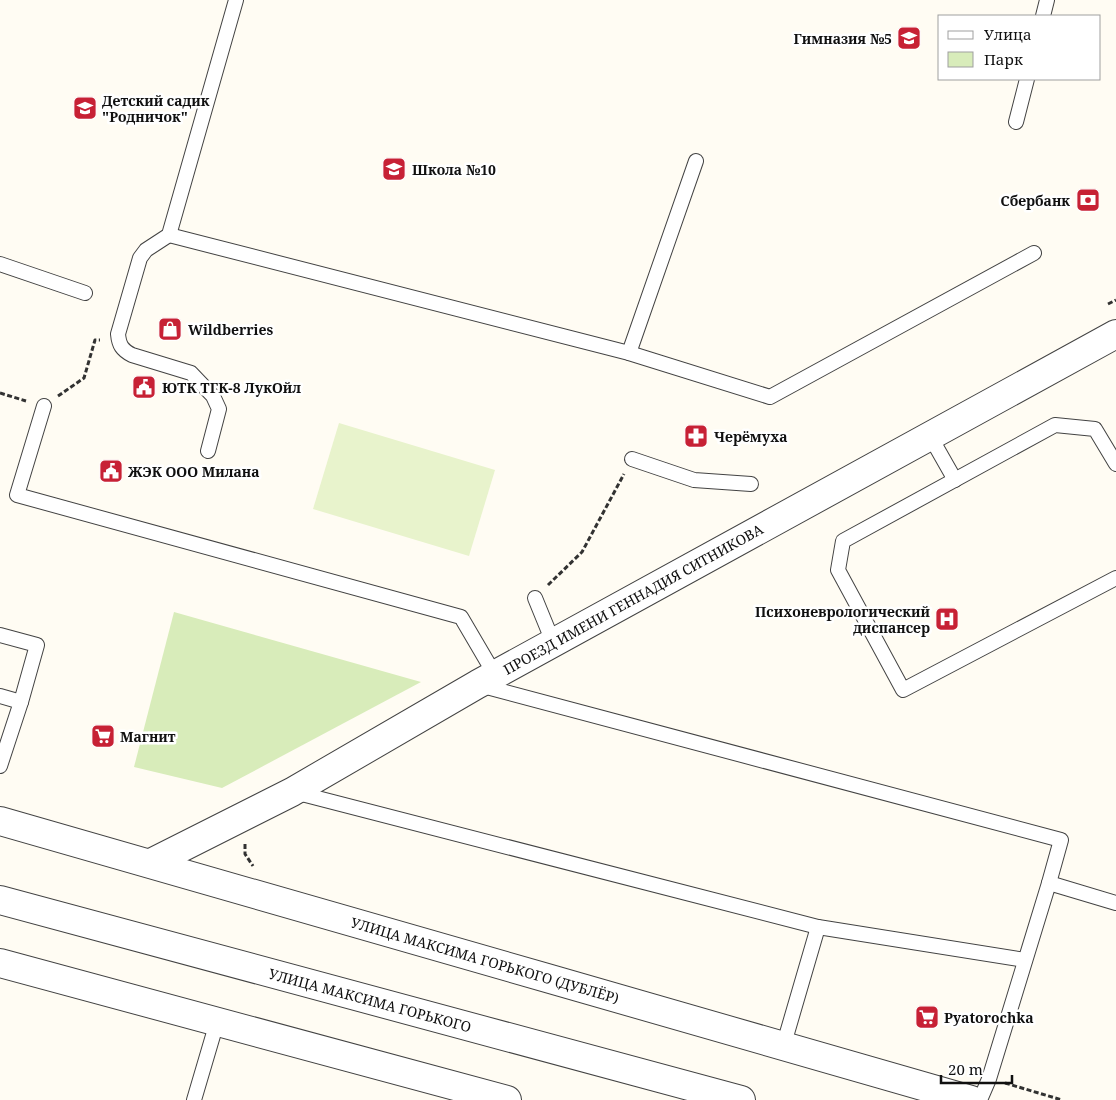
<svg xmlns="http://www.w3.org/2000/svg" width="1116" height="1100" font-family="'Noto Serif',serif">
<rect width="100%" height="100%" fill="#fffcf3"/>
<path fill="#d8ecba" d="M174,612l247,70 -199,106 -88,-21z"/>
<path fill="#e8f3cc" d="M339,423l156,47 -26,86 -156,-47z"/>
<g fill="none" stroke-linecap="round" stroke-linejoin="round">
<g stroke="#434343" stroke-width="16">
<g id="service">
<path d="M1043,16l4,-16"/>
<path d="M1016,122l11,-43"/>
<path d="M696,161l-67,192 141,44 264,-144"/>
<path d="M169,235l460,118"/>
<path d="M0,264l85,29"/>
<path d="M44,406l-27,89 444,122 34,58"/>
<path d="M930,436l25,44"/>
<path d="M208,451l11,-42 -6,-13 -22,-23 -59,-18c-10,-5 -13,-10 -14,-21l22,-76 6,-8 23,-15 67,-235"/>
<path d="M632,459l62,21 57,4"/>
<path d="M1116,464l-21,-35 -40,-4 -212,116 -5,29 65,120 213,-112"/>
<path d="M535,598l18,44"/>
<path d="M0,635l37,10 -16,57 -21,64"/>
<path d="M479,685l582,155 -12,43"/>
<path d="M0,696l21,6"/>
<path d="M294,792l524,135 -35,120"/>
<path d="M818,927l207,33"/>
<path d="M194,1100l23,-78"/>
<path d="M980,1100l9,-21 60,-196 67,20"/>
</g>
</g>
<g stroke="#434343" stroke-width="30">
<g id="minor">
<path d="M0,821c324,90 647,188 971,279"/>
<path d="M151,863l141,-71 186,-108 638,-350"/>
<path d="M0,963l507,137"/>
</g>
</g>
<g stroke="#434343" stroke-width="30">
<path id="tertiary" d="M0,900l741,200"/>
</g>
<g stroke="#323232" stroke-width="3" stroke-dasharray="5 2.5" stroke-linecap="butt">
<path d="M1108,304l8,-4"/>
<path d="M0,393l26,8"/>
<path d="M58,396l26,-18 11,-38h5"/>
<path d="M548,585l34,-33 42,-78"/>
<path d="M245,844v10l8,12"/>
<path d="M1005,1083l57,17"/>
</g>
<use href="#service" stroke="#fff" stroke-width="14"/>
<use href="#minor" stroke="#fff" stroke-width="28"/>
<use href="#tertiary" stroke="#fff" stroke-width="28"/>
</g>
<defs>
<g id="school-square" transform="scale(1.25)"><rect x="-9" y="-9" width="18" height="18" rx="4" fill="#c72135" stroke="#fff"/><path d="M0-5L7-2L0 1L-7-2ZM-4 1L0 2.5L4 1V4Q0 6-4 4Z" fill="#fff"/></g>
<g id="bank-square" transform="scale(1.25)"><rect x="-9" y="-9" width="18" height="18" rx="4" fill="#c72135" stroke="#fff"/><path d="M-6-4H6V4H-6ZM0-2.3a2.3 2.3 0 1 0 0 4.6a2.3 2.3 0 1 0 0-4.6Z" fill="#fff"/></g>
<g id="shop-square" transform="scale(1.25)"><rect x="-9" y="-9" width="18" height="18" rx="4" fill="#c72135" stroke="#fff"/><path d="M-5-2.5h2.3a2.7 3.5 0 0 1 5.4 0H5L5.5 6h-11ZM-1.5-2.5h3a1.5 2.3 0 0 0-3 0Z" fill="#fff"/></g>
<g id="civic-square" transform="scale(1.25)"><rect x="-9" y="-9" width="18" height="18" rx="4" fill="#c72135" stroke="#fff"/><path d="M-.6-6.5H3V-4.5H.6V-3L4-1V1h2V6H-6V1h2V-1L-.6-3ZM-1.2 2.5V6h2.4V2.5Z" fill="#fff"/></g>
<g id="pharmacy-square" transform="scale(1.25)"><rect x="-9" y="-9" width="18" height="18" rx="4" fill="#c72135" stroke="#fff"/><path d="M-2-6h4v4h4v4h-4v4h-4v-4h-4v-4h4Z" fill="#fff"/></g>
<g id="hospital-square" transform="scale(1.25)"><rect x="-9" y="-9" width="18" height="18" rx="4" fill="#c72135" stroke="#fff"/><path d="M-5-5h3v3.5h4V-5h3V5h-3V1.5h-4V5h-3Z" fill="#fff"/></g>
<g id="supermarket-square" transform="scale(1.25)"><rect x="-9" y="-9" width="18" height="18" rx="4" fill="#c72135" stroke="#fff"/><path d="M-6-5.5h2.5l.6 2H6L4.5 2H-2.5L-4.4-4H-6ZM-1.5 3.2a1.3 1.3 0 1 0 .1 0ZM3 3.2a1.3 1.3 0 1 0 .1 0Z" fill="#fff"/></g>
</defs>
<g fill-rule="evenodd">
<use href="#school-square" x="909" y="38"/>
<use href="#school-square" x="85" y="108"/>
<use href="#school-square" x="394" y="169"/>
<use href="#bank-square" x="1088" y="200"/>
<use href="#shop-square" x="170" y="329"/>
<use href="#civic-square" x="144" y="387"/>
<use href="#pharmacy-square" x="696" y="436"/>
<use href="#civic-square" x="111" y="471"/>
<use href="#hospital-square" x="947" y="619"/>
<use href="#supermarket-square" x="103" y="736"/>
<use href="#supermarket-square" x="927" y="1017"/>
</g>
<g text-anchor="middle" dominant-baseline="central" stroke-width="5" stroke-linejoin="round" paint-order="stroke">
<g font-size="14" font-weight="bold" fill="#101010" stroke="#fff" text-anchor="start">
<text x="892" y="38" text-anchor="end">Гимназия №5</text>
<text x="102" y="100">Детский садик<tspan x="102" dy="16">"Родничок"</tspan></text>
<text x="412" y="169">Школа №10</text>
<text x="1070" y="200" text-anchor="end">Сбербанк</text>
<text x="188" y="329">Wildberries</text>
<text x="162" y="387">ЮТК ТГК-8 ЛукОйл</text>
<text x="714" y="436">Черёмуха</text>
<text x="128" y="471">ЖЭК ООО Милана</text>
<text x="930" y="611" text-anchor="end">Психоневрологический<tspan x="930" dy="16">диспансер</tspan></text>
<text x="120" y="736">Магнит</text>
<text x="944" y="1017">Pyatorochka</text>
</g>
<g font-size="14" fill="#101010" stroke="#fff">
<text transform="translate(633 599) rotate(-29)">ПРОЕЗД ИМЕНИ ГЕННАДИЯ СИТНИКОВА</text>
<text transform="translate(485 960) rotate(16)">УЛИЦА МАКСИМА ГОРЬКОГО (ДУБЛЁР)</text>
<text transform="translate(370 1000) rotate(15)">УЛИЦА МАКСИМА ГОРЬКОГО</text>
</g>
</g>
<rect x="938" y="15" width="162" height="65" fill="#ffffff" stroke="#9f9f9f"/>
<rect x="948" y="31" width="25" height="8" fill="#ffffff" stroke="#9f9f9f"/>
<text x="984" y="40" font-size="15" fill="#101010">Улица</text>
<rect x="948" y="52" width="25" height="15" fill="#d8ecba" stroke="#9f9f9f"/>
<text x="984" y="65" font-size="15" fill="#101010">Парк</text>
<path d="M941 1075v8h71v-8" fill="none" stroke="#101010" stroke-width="2.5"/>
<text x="948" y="1075" font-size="15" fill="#101010" stroke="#ffffff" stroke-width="4" paint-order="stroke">20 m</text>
</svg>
